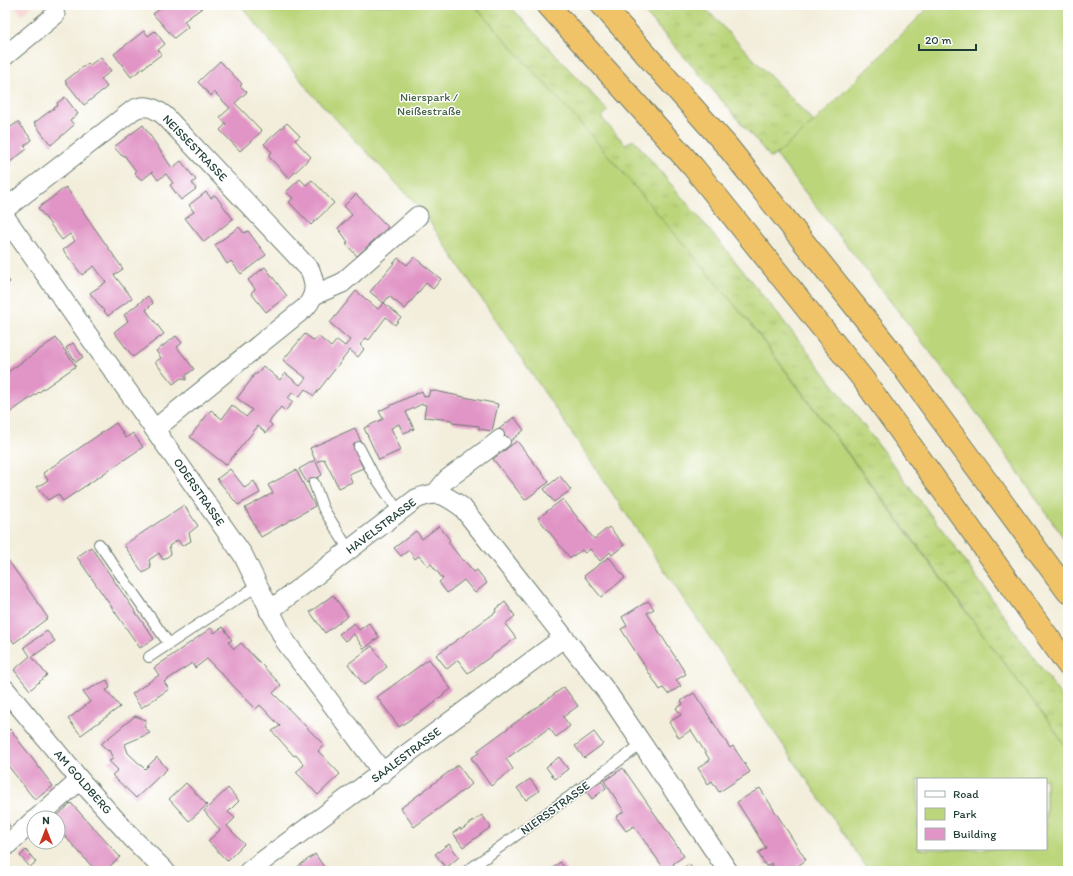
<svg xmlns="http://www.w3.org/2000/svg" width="1073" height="876" font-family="Itim,sans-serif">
<defs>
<pattern id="grass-tufts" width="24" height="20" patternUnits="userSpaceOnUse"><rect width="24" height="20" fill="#bbd57a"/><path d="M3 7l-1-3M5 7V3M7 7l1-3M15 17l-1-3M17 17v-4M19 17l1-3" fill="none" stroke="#a0b86a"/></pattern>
</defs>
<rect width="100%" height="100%" fill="#fff"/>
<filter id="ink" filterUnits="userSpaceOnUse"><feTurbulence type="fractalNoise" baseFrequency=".025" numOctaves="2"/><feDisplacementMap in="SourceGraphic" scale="8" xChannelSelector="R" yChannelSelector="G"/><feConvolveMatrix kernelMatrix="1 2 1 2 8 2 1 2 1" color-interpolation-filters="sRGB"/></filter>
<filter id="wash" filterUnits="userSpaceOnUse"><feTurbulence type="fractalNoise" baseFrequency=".012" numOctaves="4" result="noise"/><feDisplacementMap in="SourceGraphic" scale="16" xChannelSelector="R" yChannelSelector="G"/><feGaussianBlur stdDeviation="0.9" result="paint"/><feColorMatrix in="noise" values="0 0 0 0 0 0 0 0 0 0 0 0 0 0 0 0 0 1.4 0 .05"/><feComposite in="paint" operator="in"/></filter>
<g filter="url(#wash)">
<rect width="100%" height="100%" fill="#f3eedb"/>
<path fill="#f7d0cf" d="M14,5h19l-11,10z"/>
<g fill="url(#grass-tufts)" stroke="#6d8957">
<path d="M474,5h35l99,106 -7,6 24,27 9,-4 92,110 84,104 142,189 100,140 16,24v43l-162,-220 -161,-213z"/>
<path d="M638,5h64l112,117 -21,20 -22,16 -76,-89z"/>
</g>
<g fill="#bbd57a" stroke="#6d8957" fill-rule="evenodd">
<path d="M241,5h233l122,136 149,176 303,404 20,29v121h-199l-201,-295 -247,-367 -110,-116zM918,779h128v70h-128z"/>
<path d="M931,5h137v539l-102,-146 -190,-243 38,-33z"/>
</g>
<g id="blocks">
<g fill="#e195c6">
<path d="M165,5h35l2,3 -18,13 4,6 -14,11 -21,-24z"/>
<path d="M144,31l4,5 7,-5 10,13 -7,6 4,4 -31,23 -17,-23z"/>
<path d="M101,57l10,14 -10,8 6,8 -23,18 -19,-24 23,-18 2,2z"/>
<path d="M220,61l22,23 -2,2 7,6 -12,11 27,28 -22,20 -20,-21 6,-6 -6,-7 10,-9 -16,-16 -3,4 -13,-14z"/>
<path d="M65,97l13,17 -8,6 4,5 -23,20 -17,-22 24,-18 -1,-2z"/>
<path d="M18,122l14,18 -8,6 3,3 -22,17v-35z"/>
<path d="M287,123l13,13 -5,4 16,17 -22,21 -21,-22 4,-4 -8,-8z"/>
<path d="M143,125l29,43 9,-7 15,19 -4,3 4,6 -15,11 -11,-15 3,-2 -7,-9 -8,6 -6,-8 -10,8 -7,-6 1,-3 -12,-16 -2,1 -8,-9z"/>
<path d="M300,179l6,6 6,-5 22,23 -23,22 -22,-23 4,-4 -7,-6z"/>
<path d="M66,187l57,82 -9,6 18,23 -24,18 -18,-23 16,-11 -12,-16 -12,9 -19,-25 12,-9 -5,-7 -8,6 -24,-32z"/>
<path d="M206,192l5,6 4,-3 18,24 -29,23 -19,-24 9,-6 -5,-7z"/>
<path d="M356,194l32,33 -31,29 -11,-12 2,-2 -10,-14 14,-13 -8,-9z"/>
<path d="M239,227l5,6 4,-2 18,24 -25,19 -10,-13 -4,3 -12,-19z"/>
<path d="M414,257l27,22 -8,10 -7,-6 -21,26 -16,-13 -5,7 -14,-11 28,-34 9,7z"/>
<path d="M265,267l22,29 -21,16 -15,-19 4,-4 -7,-9z"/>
<path d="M5,275l5,7 -5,3z"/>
<path d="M356,291l22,18 6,-6 17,14 -6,8 -9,-8 -17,23 -3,-2 -6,7 4,4 -6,8 -8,-7 -36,46 -9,-7 -6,8 -6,-5 -5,6 5,4 -8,9 -4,-4 -12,15 3,3 -6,8 -8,-7 -32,39 -36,-28 21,-27 11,9 10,-14 14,12 6,-7 -15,-12 14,-18 3,-6h3l6,-8 17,14 5,-7 15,12 6,-7 -23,-18 22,-26 9,7 4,-5 13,11 6,-7 8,6 5,-6 -20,-17z"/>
<path d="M148,296l5,7 -7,7 18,24 -31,23 -19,-25 14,-11 -4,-6z"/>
<path d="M176,336l6,7 -5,4 17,22 -8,6v5l-5,-2 -8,6 -18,-22 6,-4 -5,-7z"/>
<path d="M56,338l20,28 -71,50v-42z"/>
<path d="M73,343l10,14 -7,5 -10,-14z"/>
<path d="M430,390l68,14 -6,27 -13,-2v-3l-27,-3v-3l-28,-3 2,-12 -4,-1 -16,8 8,17 -11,4 -4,-9 -8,4 10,22 -22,10 -15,-32 19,-9 -4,-8 43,-20 2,5 4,1z"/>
<path d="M514,417l10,13 -16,13 -10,-13z"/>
<path d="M116,423l10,15 7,-5 10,14 -80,54 -5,-7 -10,6 -11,-13 11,-7 -5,-7z"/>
<path d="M355,428l6,14 -8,3 10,23 -14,6 3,8 -13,6 -15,-29 -8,3 6,13 -15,8 -8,-14 16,-9 -5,-12z"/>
<path d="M517,441l32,41 -24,18 -32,-41z"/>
<path d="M230,469l15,19 9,-7 6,12 -22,12 -21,-26z"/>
<path d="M296,470l19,36 -54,31 -16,-29 28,-15 -5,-8z"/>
<path d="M560,476l11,14 -17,12 -10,-13z"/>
<path d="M563,499l31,40 15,-12 15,18 -12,10 -2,-3 -10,9 -10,-12 -5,4 -3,-3 -12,8 -32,-40z"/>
<path d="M184,505l14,21 -9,7 2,8 -9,5 -4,-6 -9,6 2,8 -8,6 -4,-7 -10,7 2,8 -8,5 -19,-28z"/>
<path d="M439,526l11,14 -2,2 15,19 1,-1 10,12 3,-2 10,13 -12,10 -11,-13 -17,13 -8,-11 4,-3 -12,-15 -3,2 -9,-10 -4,3 -6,-9 -8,6 -7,-8 22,-17 6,8z"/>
<path d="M91,547l63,92 -14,9 -63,-91z"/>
<path d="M6,557l42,61 -34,25 -9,-14z"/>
<path d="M609,557l16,21 -24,19 -17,-21z"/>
<path d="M333,595l15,21 -23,17 -15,-21z"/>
<path d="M648,601l6,8 -7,4 39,61 -10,6 5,6 -13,8 -5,-6 -3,2 -39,-61 6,-3 -5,-9z"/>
<path d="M505,602l10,14 -10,8 11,14 -48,35 -10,-13 -11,9 -11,-14 60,-43 -1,-2z"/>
<path d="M354,623l5,7 10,-7 10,14 -15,12 -10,-15 -9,7 -6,-7z"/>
<path d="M223,627l9,13 -4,2 6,7 7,-6 40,42 -8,8 51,52 -6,6 22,23 -22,21 -22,-23 8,-7 -8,-10 -2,1 -22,-25 8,-5 -20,-21 -4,4 -49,-50 -12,9 -3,-5 -28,19 5,7 -28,19 -9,-14 27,-19 -5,-7 57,-40 3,5z"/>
<path d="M47,631l8,10 -23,16 15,18 -17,15 -16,-20 16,-14 -6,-9z"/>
<path d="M372,646l15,21 -23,18 -16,-21z"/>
<path d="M429,659l22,30 -16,12 1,1 -37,25 -22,-30z"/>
<path d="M107,680l3,8 -4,2 14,17 -39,28 -13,-16 22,-17 -7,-10z"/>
<path d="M564,687l14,19 -15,11 7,9 -14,11 -7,-9 -43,31 7,10 -22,17 -20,-28 8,-5 -2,-2z"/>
<path d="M694,693l36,55 3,-2 17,26 -31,20 -7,-11 -4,3 -10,-16 12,-8 -19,-30 -12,8 -10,-16 12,-7 -5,-7 7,-4 -2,-3z"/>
<path d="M135,716l11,4 -2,6 6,7 -25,11 3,9 17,16 12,-12 10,12 -31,29 -24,-23 6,-5 -9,-9 4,-2 -4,-9 -1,1 -7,-7z"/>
<path d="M10,729l43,57 -18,14 -30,-38v-29z"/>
<path d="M594,732l9,12 -19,14 -9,-12z"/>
<path d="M559,757l9,12 -13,10 -9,-12z"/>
<path d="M458,765l14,19 -58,43 -13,-19z"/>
<path d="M623,768l61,88 -11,8 5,7h-15l2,-1 -31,-44 -8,5 -10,-14 8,-6 -20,-30z"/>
<path d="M530,779l9,12 -13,9 -9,-12z"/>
<path d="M601,780l5,8 -14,11 -6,-8z"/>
<path d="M186,783l21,22 -18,16 -20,-22z"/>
<path d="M228,788l11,13 -11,11 7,6 -8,8 17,18 -17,17 -19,-20 12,-11 -16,-19z"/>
<path d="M760,788l46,72 -15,11h-22l-2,-2 6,-4 -1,-2 -6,3 -8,-13 8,-5 -29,-46z"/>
<path d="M71,803l49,54 -13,12 1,2h-12l-32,-36 -6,5v-22h-3z"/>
<path d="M482,815l9,12 -28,20 -10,-14 7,-5 1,2z"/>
<path d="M5,820l5,6 -5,4z"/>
<path d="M449,844l10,13 -13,11 -11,-14z"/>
<path d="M26,850l10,12 -6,5 -10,-11z"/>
<path d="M315,854l12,17h-35z"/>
<path d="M560,862l7,9h-18z"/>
<path d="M689,864l5,7h-15z"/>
</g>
</g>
</g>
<g filter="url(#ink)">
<use href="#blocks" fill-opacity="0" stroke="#697b6e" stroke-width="1"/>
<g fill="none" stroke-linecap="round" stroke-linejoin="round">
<g stroke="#697b6e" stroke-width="12">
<g id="lane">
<path d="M359,447l13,25 27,40"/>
<path d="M314,483l9,25 26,42"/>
<path d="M430,493l14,-17 55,-41"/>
<path d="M436,493l69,-51"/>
<path d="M99,544l70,100"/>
<path d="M149,657l108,-71"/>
<path d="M467,871l175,-127"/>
</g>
</g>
<g stroke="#697b6e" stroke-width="21">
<g id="street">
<path d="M5,56l50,-41"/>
<path d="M5,209l128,-99c12,-7 22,-2 32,6l145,154c6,15 6,25 -4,37l-151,122"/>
<path d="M5,217l238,338 42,86 98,132"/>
<path d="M314,295l28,-12 76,-67"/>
<path d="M269,611l147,-112c21,-9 28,-5 46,8l145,185 121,179"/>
<path d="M5,689l75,91 52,58 33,33"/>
<path d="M37,818l43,-38"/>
<path d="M5,847l29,-27"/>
<path d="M249,871l314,-233"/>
</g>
</g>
<g stroke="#697b6e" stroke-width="24">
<g id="highway">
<path d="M548,5l146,163 169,211 205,286"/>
<path d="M602,5l125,141 167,209 174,237"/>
</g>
</g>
<use href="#lane" stroke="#fff" stroke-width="10"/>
<use href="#street" stroke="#fff" stroke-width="19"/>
<use href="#highway" stroke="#f1c369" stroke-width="22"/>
</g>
</g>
<g text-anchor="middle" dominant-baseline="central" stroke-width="3" stroke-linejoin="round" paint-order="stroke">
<g font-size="12" fill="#466346" stroke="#fff">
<text x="429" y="97">Nierspark /<tspan x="429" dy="14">Neißestraße</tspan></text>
</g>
<g font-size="12" fill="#1f3d34" stroke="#fff">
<text transform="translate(195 148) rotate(46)">NEISSESTRASSE</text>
<text transform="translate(199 492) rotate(55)">ODERSTRASSE</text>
<text transform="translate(381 526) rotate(-37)">HAVELSTRASSE</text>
<text transform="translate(406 755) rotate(-37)">SAALESTRASSE</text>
<text transform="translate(83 782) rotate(49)">AM GOLDBERG</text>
<text transform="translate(555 808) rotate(-36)">NIERSSTRASSE</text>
</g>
</g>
<rect width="1073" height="876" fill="none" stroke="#fff" stroke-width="20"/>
<rect x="917" y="778" width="130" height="72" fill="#ffffff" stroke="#a5b1ae"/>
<rect x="925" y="791" width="20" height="6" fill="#ffffff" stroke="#a5b1ae"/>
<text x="953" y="798" font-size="12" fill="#1f3d34">Road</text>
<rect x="925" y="808" width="20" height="12" fill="#bbd57a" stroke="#a5b1ae"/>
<text x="953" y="818" font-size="12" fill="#1f3d34">Park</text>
<rect x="925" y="828" width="20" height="12" fill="#e195c6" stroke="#a5b1ae"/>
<text x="953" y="838" font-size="12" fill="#1f3d34">Building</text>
<g transform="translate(46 830)"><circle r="19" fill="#ffffff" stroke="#a5b1ae"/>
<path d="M0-3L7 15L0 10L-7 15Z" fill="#c8321e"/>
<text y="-6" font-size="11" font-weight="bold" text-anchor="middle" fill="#1f3d34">N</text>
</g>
<path d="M919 44v6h57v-6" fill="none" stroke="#1f3d34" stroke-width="2"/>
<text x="925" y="44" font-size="12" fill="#1f3d34" stroke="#ffffff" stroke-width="3" paint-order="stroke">20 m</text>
</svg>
